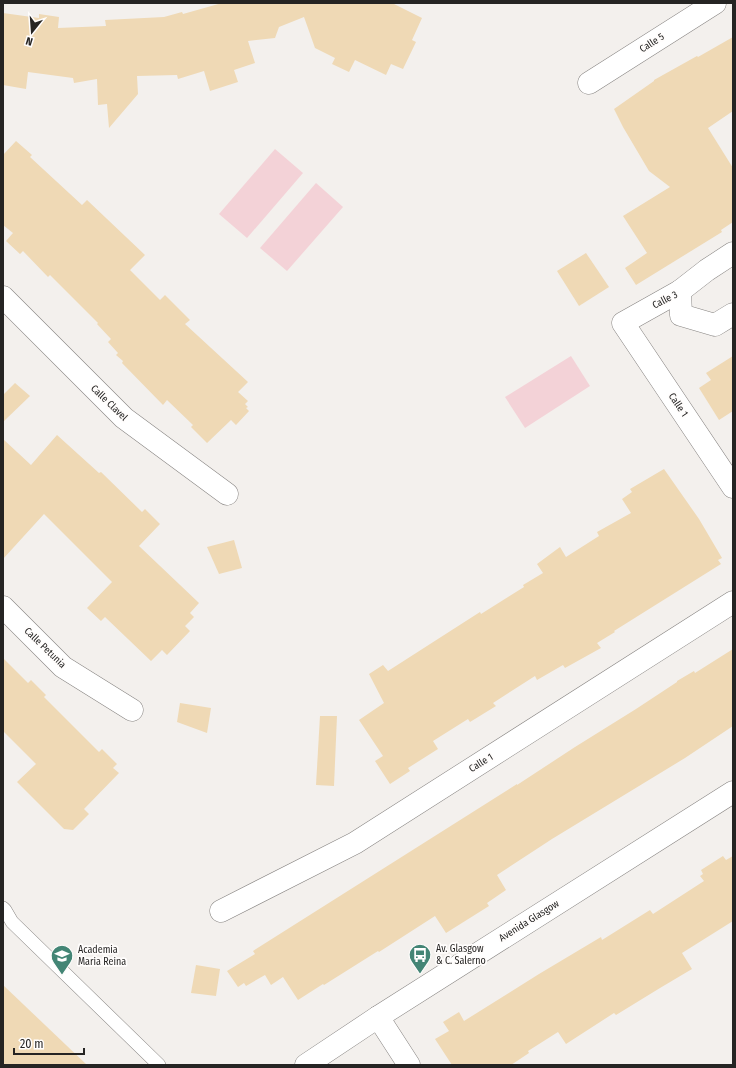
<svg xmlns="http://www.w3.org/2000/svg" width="736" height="1068" font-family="'Fira Sans Condensed',sans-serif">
<rect width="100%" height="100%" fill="#f3f0ed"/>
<g fill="#f3d2d7">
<path d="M275,149l28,24 -56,65 -28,-24z"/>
<path d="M316,183l27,24 -56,64 -27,-23z"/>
<path d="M571,356l19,30 -65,42 -20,-31z"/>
</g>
<g fill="#efd9b5">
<path d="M222,3h170l30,15 -10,22 4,2 -13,27 -12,-5 -5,11 -31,-15 -6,12 -17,-8 3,-6 -20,-10 -11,-31 -25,10 -4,11 -27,3 7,22 -21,7 4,12 -28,9 -6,-20 -26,8 -1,-4 -40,1 1,18 -29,34 -2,-24 -9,1 -1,-26 -23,4 -1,-5 -45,-6 -2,17 -23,-4v-72l36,5v-4l20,3 -1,11 48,-2 -1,-6 59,-3 18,-5 1,2z"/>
<path d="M733,37v74l-25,17 25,40v54l-12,8 1,2 -86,53 -11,-17 22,-15 -24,-37 47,-29 -21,-16 -26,-44 -9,-18 40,-28v-1l43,-24 1,1z"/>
<path d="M16,141l16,14 -2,2 52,48 5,-5 58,55 -15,15 30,30 5,-5 25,25 -5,4 63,58 -10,10 10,9 -3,3 3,3 -2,1 3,3 -13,14 -5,-5 -24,23 -16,-16 2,-2 -26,-25 -4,5 -41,-42 1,-2 -7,-6 2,-2 -10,-11 3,-3 -14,-15 1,-1 -48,-48 -2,2 -25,-26 -3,3 -14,-13 7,-8 -10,-8v-70z"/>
<path d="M586,253l23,34 -30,19 -22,-35z"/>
<path d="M733,356v55l-14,9 -20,-32 12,-8 -5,-7z"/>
<path d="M15,383l15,13 -27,26v-27z"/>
<path d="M57,435l42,38 2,-1 41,40 3,-3 15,15 -21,22 60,57 -9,10 4,4 -9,9 5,5 -23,24 -5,-5 -11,11 -46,-44 -4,4 -14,-13 25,-26 -68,-68 -41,45v-120l28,26z"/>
<path d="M664,469l35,50 23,39 -4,2 3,4 -107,67 1,1 -18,11 4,5 -36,20 -2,-3 -26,15 -2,-4 -42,27 3,3 -26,16 -2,-3 -35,22 5,8 -30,19 2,3 -20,13 -15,-23 8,-5 -24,-36 25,-17 -15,-29 14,-9 5,6 92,-59 1,2 43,-27 -1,-2 20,-12 -6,-9 23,-17 6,10 33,-21 -2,-4 34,-19 -9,-14 10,-7 -2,-3z"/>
<path d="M234,540l8,28 -23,6 -12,-27z"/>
<path d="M733,649v77l-48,32 -133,81 -55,36 9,15 -19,13 2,3 -43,27 -11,-17 -56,36 -1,-1 -54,34 -1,-1 -25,16 -15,-23 -12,8 -6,-10 -19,11 -2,-3 -6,4 -11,-16 28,-17 -2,-3 264,-167v1l58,-38 61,-38 41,-27v-1l17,-10 1,2z"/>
<path d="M3,658l25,25 3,-3 15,15 -2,2 55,55 3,-3 15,15 -4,4 6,5 -35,36 5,5 -16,16 -9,-1 -47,-47 19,-18 -33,-33z"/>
<path d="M180,703l31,5 -4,25 -30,-11z"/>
<path d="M320,716h17l-3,70 -18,-1z"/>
<path d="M723,856l3,4 7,-4v65l-51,32 10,16 -32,19 -44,27 -2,-2 -48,31 -8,-12 -30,19 1,2 -18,12h-59l-17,-26 14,-8 -6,-9 16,-10 5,9 75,-47 62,-37 1,3 48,-30 3,4 51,-33 -4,-5 3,-2 -2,-4z"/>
<path d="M196,965l24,4 -4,27 -25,-3z"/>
<path d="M3,985l84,80h-84z"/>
</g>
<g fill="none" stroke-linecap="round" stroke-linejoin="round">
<g stroke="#878482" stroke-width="14">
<path id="lane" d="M3,908l2,2 7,12 147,143"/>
</g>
<g stroke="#878482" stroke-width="23">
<g id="street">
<path d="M589,83l126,-80"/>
<path d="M733,253l-26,17 -27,21 -57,32 110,164"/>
<path d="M680,291l1,24 34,10 18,-11"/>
<path d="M3,297l121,121 103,76"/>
<path d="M3,607l60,60 69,43"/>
<path d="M221,911l134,-68 378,-241"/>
<path d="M378,1017l31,48"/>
<path d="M306,1065l72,-48 355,-225"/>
</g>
</g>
<use href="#lane" stroke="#fff" stroke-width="13"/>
<use href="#street" stroke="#fff" stroke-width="22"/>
</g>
<defs>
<g id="bus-pin" transform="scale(1.15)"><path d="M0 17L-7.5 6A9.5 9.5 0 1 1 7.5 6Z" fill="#438575" stroke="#fffdfc"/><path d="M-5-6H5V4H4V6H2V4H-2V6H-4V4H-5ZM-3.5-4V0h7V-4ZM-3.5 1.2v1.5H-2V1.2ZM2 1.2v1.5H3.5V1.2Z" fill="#fff"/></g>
<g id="school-pin" transform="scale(1.15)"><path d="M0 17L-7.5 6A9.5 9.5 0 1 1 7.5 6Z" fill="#438575" stroke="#fffdfc"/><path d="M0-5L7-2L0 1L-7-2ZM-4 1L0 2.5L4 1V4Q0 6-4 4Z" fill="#fff"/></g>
</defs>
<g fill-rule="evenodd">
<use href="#bus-pin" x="420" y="955"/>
<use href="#school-pin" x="62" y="956"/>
</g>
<g text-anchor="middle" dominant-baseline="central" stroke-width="3.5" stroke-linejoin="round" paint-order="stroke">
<g font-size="10" fill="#252423" stroke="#fffdfc">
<text transform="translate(652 43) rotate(-33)">Calle 5</text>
<text transform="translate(665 300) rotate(-27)">Calle 3</text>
<text transform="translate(109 403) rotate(44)">Calle Clavel</text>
<text transform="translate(678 405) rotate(56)">Calle 1</text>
<text transform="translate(45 648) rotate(44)">Calle Petunia</text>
<text transform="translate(481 763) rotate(-32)">Calle 1</text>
<text transform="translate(529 921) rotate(-32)">Avenida Glasgow</text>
</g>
<g font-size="10" fill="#252423" stroke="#fffdfc" text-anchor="start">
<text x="436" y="949">Av. Glasgow<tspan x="436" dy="12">&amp; C. Salerno</tspan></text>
<text x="78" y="950">Academia<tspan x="78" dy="12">Maria Reina</tspan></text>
</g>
</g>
<rect width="736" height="1068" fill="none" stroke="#252423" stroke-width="8"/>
<g transform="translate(32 32) rotate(197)" stroke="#fffdfc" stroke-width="3" paint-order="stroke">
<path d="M0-3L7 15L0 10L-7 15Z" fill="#252423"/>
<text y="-6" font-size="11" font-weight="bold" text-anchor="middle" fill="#252423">N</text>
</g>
<path d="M14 1048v6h70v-6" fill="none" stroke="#252423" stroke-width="2"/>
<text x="20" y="1048" font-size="12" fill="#252423" stroke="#fffdfc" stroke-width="3" paint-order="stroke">20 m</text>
</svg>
